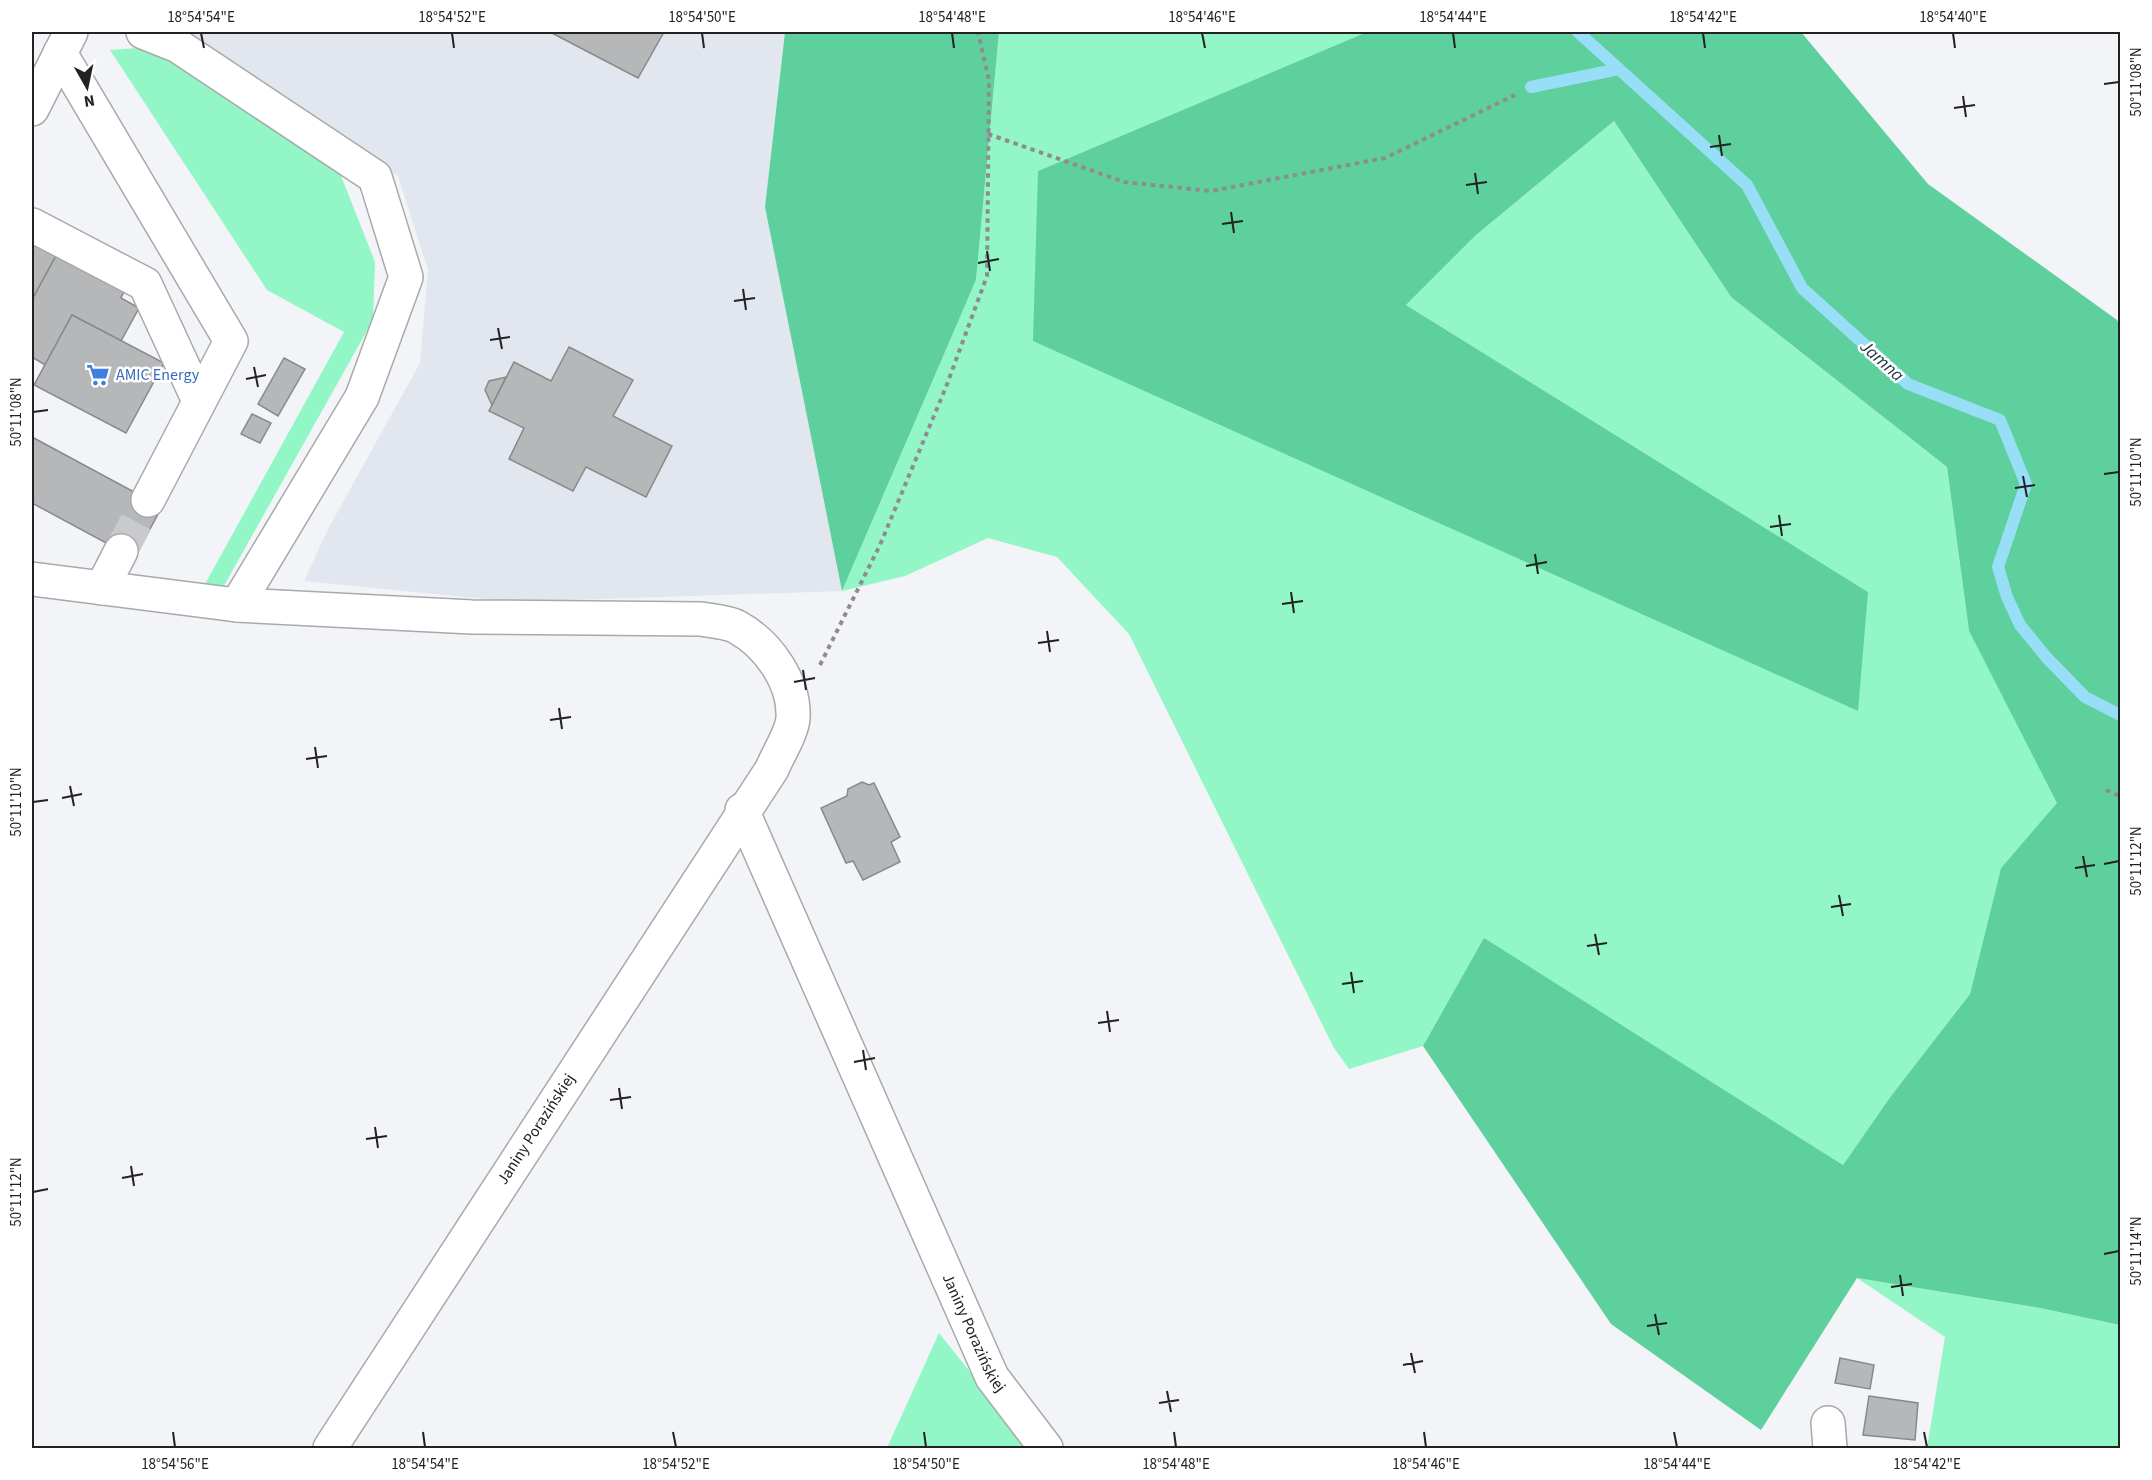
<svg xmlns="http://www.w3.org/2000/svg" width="2152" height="1480" font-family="'Source Sans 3',sans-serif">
<rect width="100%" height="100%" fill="#f3f4f7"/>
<path fill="#e1e6ef" d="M189,32h596l-20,175 77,384 -328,11 -210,-21 24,-52 92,-166 8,-93 -30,-94z"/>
<g fill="#93f6c6">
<path d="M999,32h368l-329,139 830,421 -462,-287 70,-70 138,-114 117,176 216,170 22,164 89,172 -57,65 -31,126 -79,102 -48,69 -359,-226 -61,107 -74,23 -15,-21 -205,-414 -72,-77 -69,-19 -83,38 -63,15 134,-311z"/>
<path d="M153,47l183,116 39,99 -2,58 -152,271 -17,-5 140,-254 -77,-42 -157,-240z"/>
<path d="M1857,1278l183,30 80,17v123h-193l18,-111z"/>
<path d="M939,1333l92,115h-144z"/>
</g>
<g fill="#5ed09d">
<path d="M785,32h214l-23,248 -134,311 -77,-384z"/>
<path d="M1367,32h434l127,152 189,136 3,6v999l-80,-17 -183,-30 -96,152 -150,-106 -188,-278 61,-108 359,227 48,-69 79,-102 31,-126 56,-65 -88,-172 -22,-164 -216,-170 -117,-176 -138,114 -70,70 462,287 -10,119 -825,-370 5,-170z"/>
</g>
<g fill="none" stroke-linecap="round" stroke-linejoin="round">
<g stroke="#99def7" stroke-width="12">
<path d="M1578,32l169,153 55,103 106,96 92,36 26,64 -28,83 9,30 13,28 27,33 38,39 35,18"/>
<path d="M1531,87l88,-18"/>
</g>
</g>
<g fill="#b6b7b9" stroke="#88898b" stroke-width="1.5">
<path d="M550,32h114l-26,46z"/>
<path d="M32,240l25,14 -25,46z"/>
<path d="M57,254l69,33 -5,11 18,10 -18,33 -49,-26 -27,50 -13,-8v-57z"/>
<path d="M72,315l92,48 -38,70 -92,-48z"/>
<path d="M569,347l64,33 -20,36 59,30 -26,51 -60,-30 -13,24 -64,-32 15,-31 -35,-17 25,-49 37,19z"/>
<path d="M284,358l21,11 -27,47 -20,-12z"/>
<path d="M506,377l-14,28 -7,-15 4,-9z"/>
<path d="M252,414l19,9 -11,20 -19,-9z"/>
<path d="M32,437l130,70 -28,51 -102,-55z"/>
<path d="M862,782l7,3 5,-2 26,54 -9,5 9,20 -37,18 -10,-19 -7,2 -25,-55 26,-12 1,-7z"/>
<path d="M1840,1358l34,7 -4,24 -35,-6z"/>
<path d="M1869,1396l49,7 -3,37 -52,-5z"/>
</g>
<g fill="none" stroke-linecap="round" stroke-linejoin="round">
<path stroke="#c9cacd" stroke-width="33" stroke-dasharray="33 16" stroke-linecap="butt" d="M121,551l27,-51"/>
<g stroke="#a8a9ab" stroke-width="36">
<g id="minor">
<path d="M143,32l35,14 197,131 31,100 -44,120 -125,208"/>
<path d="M60,53l171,288 -83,159"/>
<path d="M32,109l39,-77"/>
<path d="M32,225l113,59 54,117"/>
<path d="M32,579l205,26 235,12 229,2c11,2 27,3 36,8 31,17 58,55 56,91 -1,15 -15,36 -21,51l-442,679"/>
<path d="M102,588l19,-37"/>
<path id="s1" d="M742,810l250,567 54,71"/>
<path d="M1828,1423l2,25"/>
</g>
</g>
<g stroke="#8d8d8f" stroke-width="4" stroke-dasharray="4.5 4.5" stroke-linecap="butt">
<path d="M988,134l136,48 87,9 174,-33 130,-63"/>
<path d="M820,665l60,-120 66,-158 41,-111 2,-196 -11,-48"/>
<path d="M2106,790l14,6"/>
</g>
<use href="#minor" stroke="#fff" stroke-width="33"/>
</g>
<path fill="none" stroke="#222223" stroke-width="2" d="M201,33l3,15M452,33l2,15M702,33l2,15M952,33l2,15M1202,33l3,15M1453,33l2,15M1703,33l2,15M1953,33l2,15M2104,84l15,-2M1963,96l3,21M1954,108l21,-3M1719,135l3,21M1710,147l21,-3M1475,173l3,21M1466,185l21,-3M1231,212l3,21M1222,224l21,-3M987,251l3,20M978,263l21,-4M743,289l3,21M734,301l21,-3M498,328l4,21M490,340l20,-3M254,367l4,20M246,379l20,-4M33,412l15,-2M2104,474l15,-2M2023,476l4,21M2015,488l20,-3M1779,515l3,21M1770,527l21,-3M1535,554l3,20M1526,566l21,-4M1291,592l3,21M1282,604l21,-3M1047,631l3,21M1038,643l21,-3M803,670l3,20M794,682l21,-4M559,708l3,21M550,720l21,-3M315,747l3,21M306,759l21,-3M70,786l4,20M62,798l20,-4M33,802l15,-2M2083,856l4,21M2104,864l15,-3M2075,868l20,-3M1839,895l4,21M1831,907l20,-3M1595,934l4,21M1587,946l20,-3M1351,972l3,21M1342,984l21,-3M1107,1011l3,21M1098,1023l21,-3M863,1050l3,20M854,1062l21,-4M619,1088l3,21M610,1100l21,-3M375,1127l3,21M366,1139l21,-3M131,1166l3,20M122,1178l21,-4M33,1192l15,-3M2104,1254l15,-3M1900,1275l3,21M1891,1287l21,-3M1655,1314l4,21M1647,1326l20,-3M1411,1353l4,20M1403,1365l20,-4M1167,1391l4,21M1159,1403l20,-3M173,1432l2,15M423,1432l2,15M673,1432l3,15M924,1432l2,15M1174,1432l2,15M1424,1432l2,15M1674,1432l3,15M1924,1432l3,15"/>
<defs>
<g id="supermarket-bare" transform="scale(1.8)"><path d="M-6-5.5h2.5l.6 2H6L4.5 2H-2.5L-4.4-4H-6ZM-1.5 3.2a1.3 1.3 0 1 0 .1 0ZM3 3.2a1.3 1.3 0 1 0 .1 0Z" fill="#3f7fe0" stroke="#fff" stroke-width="2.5" paint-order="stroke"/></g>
</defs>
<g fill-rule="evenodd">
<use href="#supermarket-bare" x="98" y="375"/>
</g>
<g text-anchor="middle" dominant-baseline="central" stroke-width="5" stroke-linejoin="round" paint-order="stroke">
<g font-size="16" fill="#366cbe" stroke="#fff" text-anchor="start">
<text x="116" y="375">AMIC Energy</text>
</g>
<g font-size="16" fill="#222223" stroke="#fff">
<text transform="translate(536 1129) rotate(-57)">Janiny Porazińskiej</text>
<text stroke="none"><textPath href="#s1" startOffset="572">Janiny Porazińskiej</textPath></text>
</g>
<g font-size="18" font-style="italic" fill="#213840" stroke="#fff">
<text transform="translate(1882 361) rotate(42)">Jamna</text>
</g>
</g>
<rect width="2152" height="1480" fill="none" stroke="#ffffff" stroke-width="66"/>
<g transform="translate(87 87) rotate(171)" stroke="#ffffff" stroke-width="4.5" paint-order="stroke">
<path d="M0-4.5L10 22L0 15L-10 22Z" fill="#222223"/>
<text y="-9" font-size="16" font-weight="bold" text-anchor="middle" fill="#222223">N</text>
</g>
<rect x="33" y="33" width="2086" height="1414" fill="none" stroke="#222223" stroke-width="2"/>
<g font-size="15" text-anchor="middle" fill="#222223">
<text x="201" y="22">18°54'54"E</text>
<text x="452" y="22">18°54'52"E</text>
<text x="702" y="22">18°54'50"E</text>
<text x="952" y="22">18°54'48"E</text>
<text x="1202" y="22">18°54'46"E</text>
<text x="1453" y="22">18°54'44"E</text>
<text x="1703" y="22">18°54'42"E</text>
<text x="1953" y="22">18°54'40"E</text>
<text transform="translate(2136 82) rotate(-90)" y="5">50°11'08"N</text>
<text transform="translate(16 412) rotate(-90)" y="5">50°11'08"N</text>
<text transform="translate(2136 472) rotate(-90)" y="5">50°11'10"N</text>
<text transform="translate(16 802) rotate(-90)" y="5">50°11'10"N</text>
<text transform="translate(2136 861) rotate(-90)" y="5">50°11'12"N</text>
<text transform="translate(16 1192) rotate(-90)" y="5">50°11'12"N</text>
<text transform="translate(2136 1251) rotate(-90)" y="5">50°11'14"N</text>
<text x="175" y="1469">18°54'56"E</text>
<text x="425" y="1469">18°54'54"E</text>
<text x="676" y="1469">18°54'52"E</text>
<text x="926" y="1469">18°54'50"E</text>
<text x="1176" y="1469">18°54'48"E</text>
<text x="1426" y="1469">18°54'46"E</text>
<text x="1677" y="1469">18°54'44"E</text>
<text x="1927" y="1469">18°54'42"E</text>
</g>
</svg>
